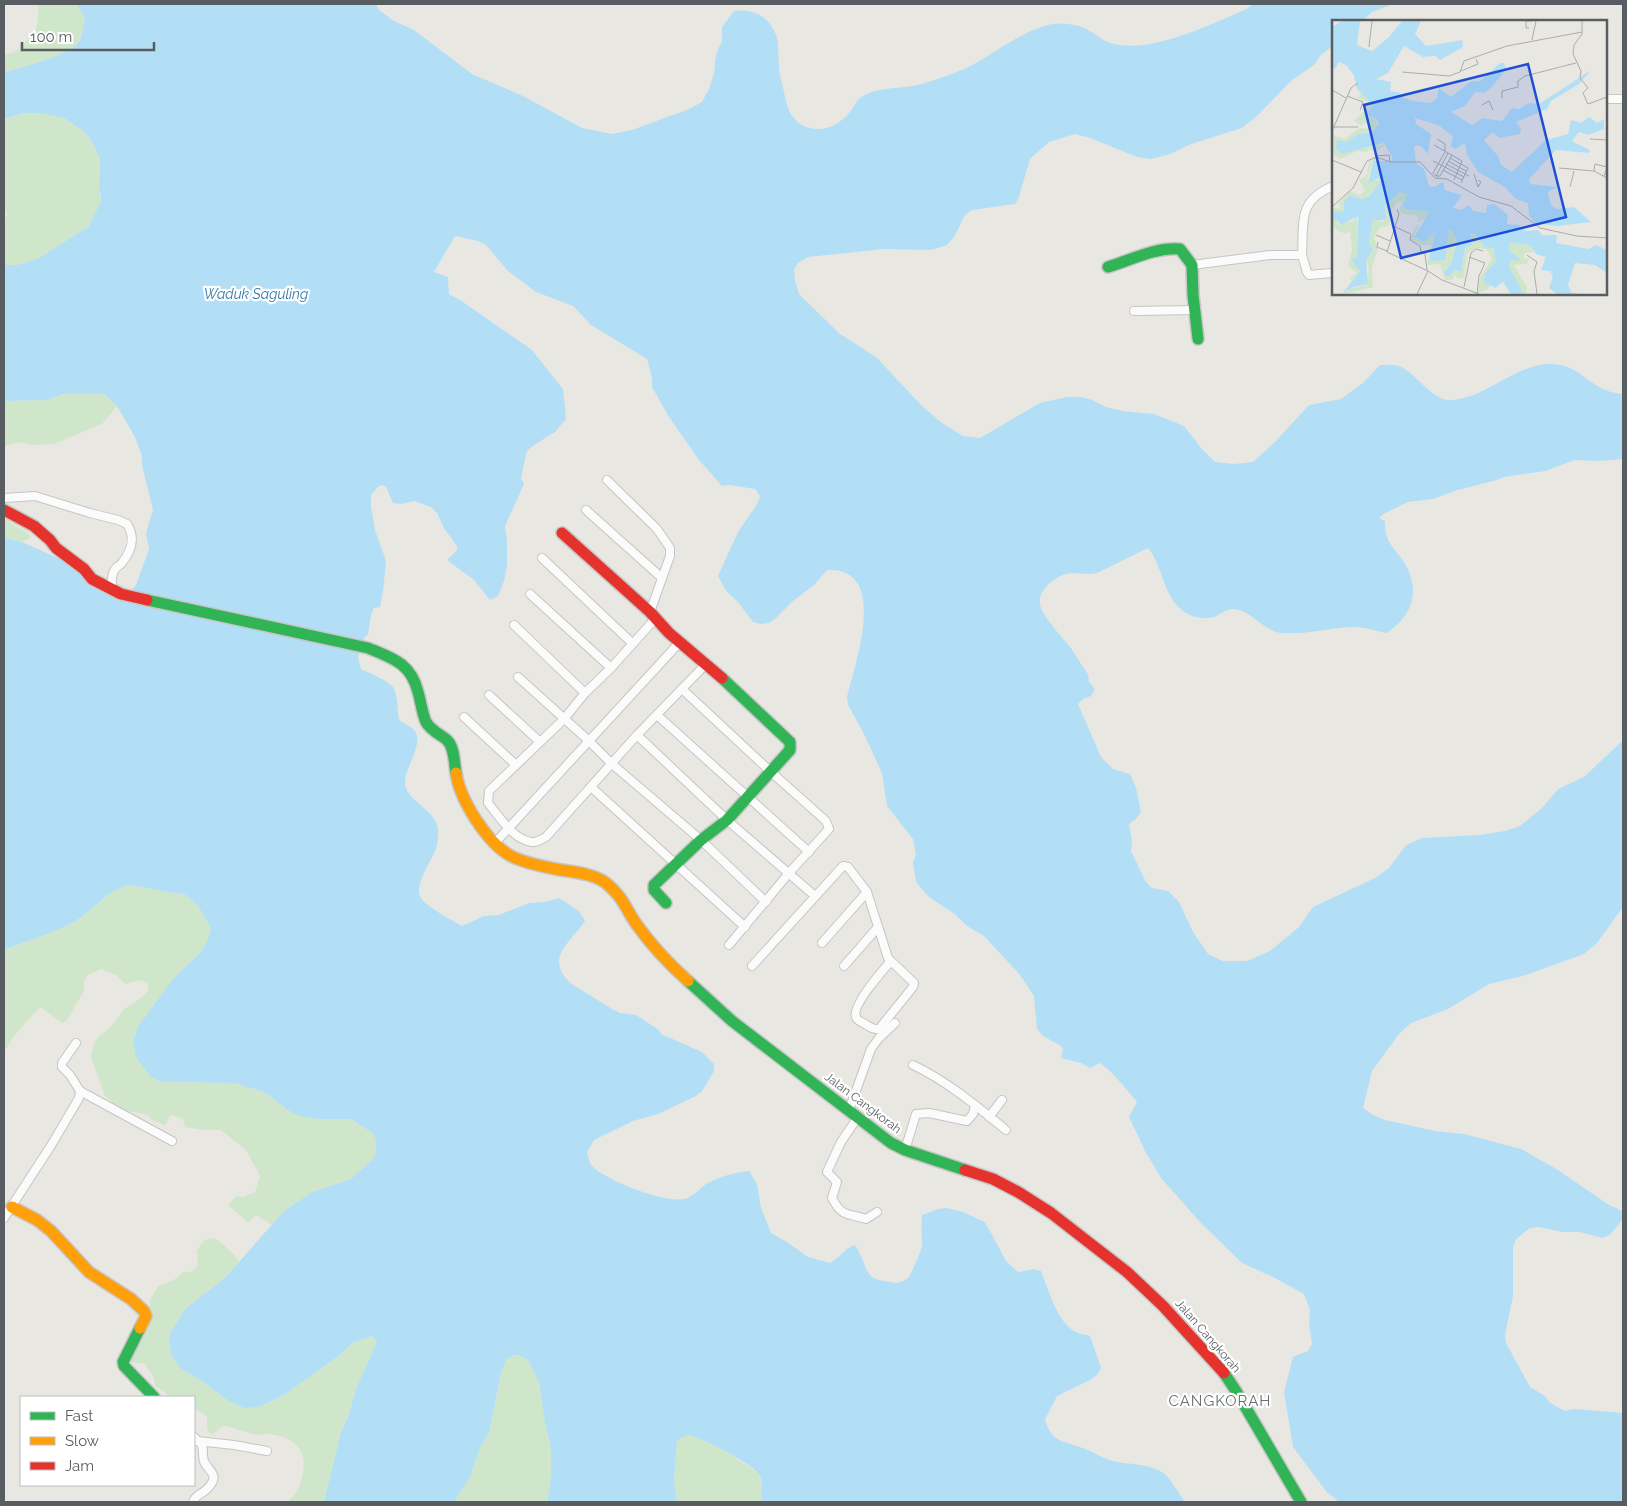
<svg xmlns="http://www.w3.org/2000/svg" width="1627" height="1506" font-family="Raleway,sans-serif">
<rect width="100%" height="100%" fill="#e9e7e2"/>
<g fill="#d0e6cb">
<path d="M38,4h38l9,12c-2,8 -2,18 -5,24 -7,15 -60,28 -76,32v-18c13,2 30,-19 33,-30 2,-6 1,-14 1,-20z"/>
<path d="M23,113h16l25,5 21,14 10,15 5,13 -1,28 2,13 -12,25 -50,32 -22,7h-13v-41l3,-11 -3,-7v-87z"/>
<path d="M63,394h41l13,12 -15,18 -48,20 -21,1 -15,-3 -13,4 -1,17v-62l42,-1z"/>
<path d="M4,519l26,16v3l-8,4 -18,-4z"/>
<path d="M129,885l57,10 12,11 13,22 -2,8 -7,15 -29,28 -34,46 -5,24 3,8 14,20 16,5 67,1 30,9 28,21 26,6h33l21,14 4,7 -1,17 -24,22 -39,13 -28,19 -12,14 -16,-10 -8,7 -20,-17 8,-9 8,1 11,-5 5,-16 -14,-26 -25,-20h-18l-18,-3 -2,-8 -12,-4 -6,10 -13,-5 -4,-5 -26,-5 -17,-14 -14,-39 3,-13 5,-8 11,-8 14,-19 9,-5 10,-8 5,-6v-7l-7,-3 -15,4 -10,-9 -15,-6 -13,6 -4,7v9l-17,29 -4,3 -3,-2 -20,-14 -26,29 -10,16v-102c22,-9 47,-16 68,-27 21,-11 35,-34 57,-38z"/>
<path d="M215,1238l19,16 5,8 -14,16 -40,31 -14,22 -2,8 2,16 10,14 21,12 59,25 23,-11 56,-40 12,-12 19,-7 6,6 -20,44 -9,31 -7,15 -17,70h-37c12,-10 13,-16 16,-30 5,-24 -13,-36 -34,-38 -5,0 -10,1 -16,0 -9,-2 -17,-5 -26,-8h-4l-10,8 -4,-2 -2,-3v-13l-13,-7v-12h-25l-4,-5 -10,-6 -1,-8 -9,-14 -13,-2 -13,-5 11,-26 4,1 17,-21 -1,-11 8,-14 16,-6 9,-8h7l7,-5 1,-12 -2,-3 8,-12z"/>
<path d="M513,1355l8,1 7,4 11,22 6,41 6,24v32l-4,22 -93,1 16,-25 10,-29 9,-15 12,-60 5,-13z"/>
<path d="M684,1436h8l22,8 44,29 5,15 -2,14h-84l-3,-23 3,-38z"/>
</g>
<path fill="#b3dff6" d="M76,4h300l3,6 15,11 20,9 58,44 53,23 57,31 30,6 20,-4 57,-21 13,-7 7,-13 5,-16 2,-19 6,-13v-14l12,-16c21,-3 37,7 43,27 2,8 1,18 2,27 0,7 2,14 4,22 4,21 8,40 34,42 11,1 25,-7 32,-16 6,-6 6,-13 14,-17 20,-11 41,-6 62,-13 16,-5 34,-11 49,-19 24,-13 47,-32 74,-39 11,-3 30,-1 40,5 9,5 16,12 26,14 40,9 97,-20 133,-35l6,-5h140l-21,8 -10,9h-29v25l-12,9 -7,10 -23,16 -33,34 -16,13 -51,16 -21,10 -19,5 -14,-2 -47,-19 -15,-4 -26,8 -19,17 -11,38 -4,7 -43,6 -7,5 -11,22 -7,8 -16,5 -47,-1 -76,8 -10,6 -4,7 1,10 4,14 41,40 36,23 46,49 20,17 21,13 17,2 60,-35 27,-6h15l10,3 14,7 17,4 31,3 30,12 18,23 13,13 19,2 19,-2 22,-20 34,-37 32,-6 22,-16 17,-18c6,0 13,-1 19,1 16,6 32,33 49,34 34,1 67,-35 99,-36 31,-1 37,18 61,27 5,2 11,2 15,3v65l-25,2 -23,-1 -30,11 -41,6 -7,3 -39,10 -25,9 -25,3 -23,11 -6,5 6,3c0,5 0,11 2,16 3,9 12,17 17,25 17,28 9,53 -17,71 -11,-2 -22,-6 -34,-6 -24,1 -47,8 -72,6 -17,-2 -30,-22 -46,-24 -9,-1 -14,5 -21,8 -10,3 -24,0 -32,-7 -20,-16 -19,-44 -34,-62l-51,25c-11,3 -23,-2 -34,2 -11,4 -25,16 -23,29 1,11 23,34 31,44 6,9 11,18 17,26l1,8 6,7 -4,7 -8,3 -5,5 23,53 12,12 17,5 6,14 5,24 -5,7 -7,5 3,18 -1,9 15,31 6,6 16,3 11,11 14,30 15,22 15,7h24l23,-10 29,-24 14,-20 62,-29 14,-10 17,-23 16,-7 58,-3 25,-4 15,-5 22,-18 16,-19 26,-12 37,-35 2,-1v166l-26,36 -13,11 -61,22 -34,8 -41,25 -37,14 -12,11 -27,37 -9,37 10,7 12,5 50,11 29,3 57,15 37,21 51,35 14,6v8l-13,16 -8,3 -22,-6h-17l-24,-5 -9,1 -14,11 -3,9v48l-8,39 1,8 24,44 15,9 5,7 15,8 8,-2 50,4v89h-284l-13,-11 -33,-44 -9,-55 9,-35 15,-6 4,-7 -3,-21 1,-13 -6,-16 -27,-15 -35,-16 -42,-41 -39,-44 -16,-27 -16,-34 8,-15c-11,-13 -23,-29 -37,-39l-10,5 -9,-5 -20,-5 2,-8 -2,-4 -18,-10 -6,-7 -3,-33 -14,-21 -36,-39 -17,-10 -12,-12 -25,-16 -14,-16 -3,-19 3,-8 -3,-16 -26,-33 -5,-33 -18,-39 -16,-29 -1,-8c8,-34 43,-130 -20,-127l-13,15 -21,16 -18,18 -6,4 -8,1 -8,-2 -15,-20 -12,-11 -8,-15 20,-44 19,-28 3,-8 -5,-7 -26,-4 -7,1 -23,-26 -30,-43 -17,-30v-9l-5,-19 -56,-34 -18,-19 -37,-14 -28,-21 -22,-26 -8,-4 -23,-5 -21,36 14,5 1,17 14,8 69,48 31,39 3,30 -11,13 -21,13 -7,6 -6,27 3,6 -19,42 2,15v25l-3,15 -6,15 -8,4 -16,-20 -27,-20 10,-10v-4l-13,-18 -7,-15 -6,-6 -17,-6 -13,3 -8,-1 -7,-16 -3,-2 -4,1 -8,9v12l4,23 11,31 -3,30 -3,16 -6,1 -3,7 -3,20 -4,3 -6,19 3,12c8,4 26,11 32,18 5,8 4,23 6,32 4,6 15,7 17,14 7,16 -16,40 -10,55 6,16 31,23 32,42 0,6 0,13 -2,19 -5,12 -23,38 -15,49 6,9 31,22 41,28l22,-10 15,-1 30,-12 16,-1 14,-4 20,13 6,10c-14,22 -41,35 -15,62l42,26 8,4 16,2 23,15 2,4 41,18 12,12v7l-12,20 -6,5 -38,18 -25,7 -39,19 -7,12c1,5 2,10 5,14 15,15 72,37 92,33 9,-2 15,-10 22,-15 15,-8 27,-11 43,-13l8,13 4,24 10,25 16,9 21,15 22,6c10,-5 14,-15 25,-18 6,8 10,25 16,31 5,4 13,5 19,6 6,2 13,0 18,-4 4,-5 13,-27 14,-32 0,-11 -1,-21 0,-31l16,-6 9,-1 16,4 22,10 21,39 12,11 16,-3 7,2c7,18 15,46 30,58 5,4 12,5 19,7l11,32 -4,7 -7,5 -33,16 -12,23c6,26 23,22 43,31 9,4 16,9 25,11 16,4 34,2 49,11 7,4 18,23 23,30h-424c1,-9 3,-22 -4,-30 -8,-9 -54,-34 -66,-36 -6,-1 -10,2 -14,5l-3,38 3,23h-130l4,-23v-32l-6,-24 -6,-41 -11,-22 -7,-4 -8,-1 -7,5 -5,13 -12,60 -9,15 -10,29 -16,25h-130l17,-70 7,-15 9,-31 20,-44 -5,-6 -20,7 -12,12 -56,40 -23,11 -16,2 -16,-7 -27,-20 -21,-12 -10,-14 -2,-16 2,-8 14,-22 40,-31 59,-67 28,-19 39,-13 24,-22 1,-17 -4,-7 -21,-14h-33l-18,-3 -8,-3 -28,-21 -30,-9 -67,-1 -8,-1 -8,-4 -15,-20 -3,-16 6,-16 34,-46 29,-28 7,-15 2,-8 -13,-22 -12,-11 -57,-10c-22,4 -36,27 -57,38 -21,11 -46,18 -68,27v-412l18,4 38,17 39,28 25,12 12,-14 13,-36 -3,-16 7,-23 -11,-45v-9l-7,-19 -18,-31 -13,-12h-41l-17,6 -42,1v-136h13l22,-7 50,-32 12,-25v-4l-2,-9 1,-28 -5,-13 -10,-15 -21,-14 -25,-5h-16l-19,6v-47c16,-4 69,-17 76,-32 3,-6 3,-16 5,-23z"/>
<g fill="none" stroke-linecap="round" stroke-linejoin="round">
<g stroke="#c5c5c5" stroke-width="10">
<g id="street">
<path d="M1606,99h17"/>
<path d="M1302,255c2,-33 -5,-54 31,-69"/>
<path d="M1192,265l78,-10h32l5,17 2,3 22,-2"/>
<path d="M1134,311l61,-1"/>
<path d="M607,480l50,49 13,19v8l-20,56"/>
<path d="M4,498l31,-2 55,17 28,7 9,4c9,14 5,27 -6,40 -2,2 -5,3 -6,5 -4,6 -3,14 -4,20"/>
<path d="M586,510l76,68"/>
<path d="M542,558l90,85"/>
<path d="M530,594l81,74"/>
<path d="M655,619l-44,49 -26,25 -21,26 -75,72 -1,12c11,13 25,37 44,39 5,1 10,-3 14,-5l91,-102 69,-71"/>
<path d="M514,625l71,68"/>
<path d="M518,677l70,63 24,24 89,76 65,62"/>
<path d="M682,689l88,82 56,50 3,8 -40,44 -60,72"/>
<path d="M489,695l51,47"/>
<path d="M657,715l152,137"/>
<path d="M464,717l52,48"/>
<path d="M637,735l90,85 88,76"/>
<path d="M591,787l154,140"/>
<path d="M495,843l185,-201"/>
<path d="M867,892l21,66 3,3c-8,9 -40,45 -35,56 1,4 6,5 9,7 5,3 9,6 14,5l34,-42 1,-4 -23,-22"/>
<path d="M752,966l91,-100 5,1 19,25 -45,51"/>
<path d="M844,966l34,-39"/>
<path d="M913,1065c34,16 65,42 93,65"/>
<path d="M80,1091l92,50"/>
<path d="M849,1110l22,-61 8,-11 16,-15"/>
<path d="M858,1117l-17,25 -14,30 10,10 -5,16c10,19 15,15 34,21l11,-7"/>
<path d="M989,1117l13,-17"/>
<path d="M905,1150l11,-36 13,-1 38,8 6,-7 2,-8"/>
<path d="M4,1218l48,-74 27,-46 1,-7 -10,-16 -8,-8v-4l14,-20"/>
<path d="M197,1441l37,4 33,6"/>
<path d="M193,1502c2,-7 9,-8 14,-13 15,-15 0,-18 -3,-28 -2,-5 0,-10 -2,-16l-8,-8"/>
</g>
</g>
<g stroke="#c6c6c6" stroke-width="14">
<g id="fast">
<path d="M1108,267c23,-7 47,-20 72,-18l12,16 1,30 5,44"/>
<path d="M147,600l221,48c24,10 43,15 50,44 3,10 4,21 8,30 5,9 14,12 21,18 8,8 7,23 9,33"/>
<path d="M666,903l-12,-13v-5l47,-45 26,-20 63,-70v-8l-68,-64"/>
<path d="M688,981l44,40 159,122 14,7 60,20"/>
<path d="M140,1328l-17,34 1,4 30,31"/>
<path d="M1224,1373l12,18 65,111"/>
</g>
</g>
<g stroke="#c6c6c6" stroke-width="14">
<g id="slow">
<path d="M456,773c4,27 31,70 55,83 13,7 30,10 44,13 16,3 38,4 51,14 18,15 19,25 31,42 15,21 32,39 51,56"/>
<path d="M12,1207l25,13 14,11 38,41 42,27 13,12 2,5 -6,12"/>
</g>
</g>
<g stroke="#c6c6c6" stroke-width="14">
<g id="jam">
<path d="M4,510l30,16 16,14 6,8 28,21 8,10 29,15 26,6"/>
<path d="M562,533l88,79 19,21 53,45"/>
<path d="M965,1170l28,9 25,13 33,21 76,59 36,34 61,67"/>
</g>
</g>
<use href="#street" stroke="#fcfbfb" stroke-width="8"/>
<use href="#fast" stroke="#30b455" stroke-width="11"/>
<use href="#slow" stroke="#ff9f0a" stroke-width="11"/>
<use href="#jam" stroke="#e5322d" stroke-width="11"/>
</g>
<g text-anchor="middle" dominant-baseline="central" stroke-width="4.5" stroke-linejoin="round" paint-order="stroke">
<g font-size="12" fill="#585d61" stroke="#fff">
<text transform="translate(863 1103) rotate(37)">Jalan Cangkorah</text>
<text transform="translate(1208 1336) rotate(49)">Jalan Cangkorah</text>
</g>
<g font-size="14" font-style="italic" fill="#3279ad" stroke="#fff">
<text x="256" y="294">Waduk Saguling</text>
</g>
<g font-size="15" letter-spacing="1" fill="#696f73" stroke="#fff">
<text x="1220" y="1401">CANGKORAH</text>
</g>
</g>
<g transform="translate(1332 20)">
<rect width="275" height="275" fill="#e9e7e2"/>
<path d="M30,73l11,12 -8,10 10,2 3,9 -31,16 -10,-1 2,12 47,-9 -11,9 -5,-5 -3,4 -10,-1 -17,8 -8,-6v-18l13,4 15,-11 10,1 -4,-6 -5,2 -7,-4 13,-12v-8l-11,-3zM43,138l5,1 -8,3 -5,18h14l-14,17 -9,2 -8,-4 -7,17h-11v-4l9,1 -2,-6 11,-12 10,4 5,-5 -6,-10 8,-5 2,-15zM66,172l10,2 -1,17 20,-1 4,3 -12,10 -2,-8 -15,-1 -3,-5 4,-8 -6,1 -8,12 1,11 -10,3 -6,9 4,12 -6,18 1,20 -28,7 6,-6 16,-3 2,-16 -3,-9 7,-10 -4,-7 4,-23 2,-2 7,4 4,-3 -1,-13zM25,195v42l-5,2 8,12 -9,10 -1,-4 7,-4 -9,-7 4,-17 -2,-19 -4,4 -8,-3 -6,-5v-7l5,1 2,5 14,-4zM84,205l3,2 -4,6 1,6 6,2 13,-9 -6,29 11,-3 3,4 6,-32 4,2 4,11 -6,21 -6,5 5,7 2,-5 9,-1 4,-22 6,-4 -3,-10 9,1 8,12 7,-1 4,16 -12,17 6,7 -2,3 -11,5 3,-17 12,-18 -6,-10 -10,-1 -9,6 -3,23 -6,2 -3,-4 -3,5h-7l-5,-16 -13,1 4,-20h-10l-11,-5zM180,222l18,3 4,7 -10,1v6l5,-1 -2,6 -13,1 13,23 -1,6h-4l-13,-27 2,-8 9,1 -11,-10v-7z" fill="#d0e6cb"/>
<path d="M10,1h18l-3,24 15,6 17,-14 13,-16h19l-6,13 11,12 36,-6 1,7 -23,13 -5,-4 -12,1 -19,-11 -16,27 -12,6 15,3 -1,9 9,1 3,5 11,4 18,2 6,-5 2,-10 12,9 19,-15 10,-1 20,-18h4l2,6 -14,18 -8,6 -9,-1 -10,14 -14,6 21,13 11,-7 19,3 10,-13 7,1 10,-6 10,1 52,-34 -12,14 -28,17 -4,8 -31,13 5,7 -1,5 -21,4 -6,-6 -9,8 14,16 3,9 11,7 34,-32 22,-6 3,-14 10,3 8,-6 8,6 7,-4v10l-15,6 -10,-3 -7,9 18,9 -1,3 -33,-3 -27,29 1,5 28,3 -10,5 3,13 6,4 17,-2 17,15 -34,4 -22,-3 -6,-8 -1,-12 -12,-4 -11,-12 -27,-15 -11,-17 -2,-12 -10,6 -4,-3 2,-10 -15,-11 -23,-7 1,6 15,10 -3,20 -7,-8h-7l2,17 8,6 5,17 5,1 9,-5 2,8 17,5 -9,13 8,2 8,-5 4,6 13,2 1,-8 7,-1 14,11 -1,9 11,1 8,6 12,-1 4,5h15l-1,8 32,6 8,-4 11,5v23l-12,-8 -20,-2 -7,22 3,7 8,2h-22l-8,-6 4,-11 -3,-6 -9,-1 5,-13 -10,-3 -6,-9 -20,-3 -1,8 12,10h-10l-2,7 13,24v3h-11l-8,-12 -8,6 -11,-6 1,-9 11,-11 -3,-14 -9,-1 -7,-12 -7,-2 2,12 -7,3 -4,23 -7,-1 -4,6h-4l-2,-5 7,-7 6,-21 -4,-11 -4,-2 -4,30 -16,1 6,-29 -11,10 -10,-5 16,-26 -24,-1 -3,-4 5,-12 -9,-2 -14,14 1,14h-13l-4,23 4,7 -7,10 2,24 -15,3 -11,7 18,-23 -9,-12 6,-2 1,-41 -17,9 -4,-5 -5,-1v-7l12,-1v-9l6,-7 11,4 8,-3 12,-16 -3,-2 -10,6 5,-23h19v-4l-8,-14 -43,11 -5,-6 1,-8 10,2 11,-8 14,-2 7,-9 -4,-6 -10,-1 8,-11 -16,-16 -3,-14 -8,-10 -7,-3 -4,7 -3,-1v-41z" fill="#b3dff6"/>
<path fill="none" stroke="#abacaa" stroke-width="1" d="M250,1v13l-8,11 -1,9 8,17 -1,7 8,10 -5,5 5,11 19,-7M197,8h-3v-7h6M200,20l4,-19M37,27l3,-26M129,51l17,-7 -2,-5M70,52l47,4 11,-4 4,-11 43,-15 75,-14M0,70l14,8M15,76l16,6 -3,8M170,78v-7l16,-4v-6l7,-5 51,-13M150,85l7,-4 4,9M2,107h24M0,111l19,-43 7,-5M105,119l8,5v7M258,119l17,1M102,125l28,16 -8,19M113,132l-12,21 3,3h4l12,-21M43,136l14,-1 1,7M118,138l18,10 -7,15M0,140l29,12M101,141l31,16M116,141l18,10M114,144l23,12M227,148l35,3 13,7M111,150l19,10M262,151l1,-7 12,3 -3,9M142,154l4,13 3,-5 -3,-2M104,156l12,-23M238,167l4,-16M0,187l21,-19 14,-27 9,-4 15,5h29l15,16 12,1 32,18 32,9 29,22 37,8 30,2M65,189l2,5 -12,38 41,19 -11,23M63,207l16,7 -1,6 10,6 1,6 4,2 2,16M44,215l14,6M46,222l-1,5 10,4M195,235l10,7 -3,9 3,23M137,237l16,6 -6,13 -2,17M96,251l14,9 37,14M132,267l7,-34 5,-4 7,2"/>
<path fill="#1d4ed8" fill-opacity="0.15" stroke="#1d4ed8" stroke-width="2.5" d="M196,44l38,153 -165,41 -37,-153z"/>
<rect width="275" height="275" fill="none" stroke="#585d61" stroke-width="2.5"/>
</g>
<rect width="1627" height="1506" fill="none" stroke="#585d61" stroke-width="10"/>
<rect x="20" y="1396" width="175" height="90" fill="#ffffff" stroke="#bcbec0"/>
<rect x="30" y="1412" width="25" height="8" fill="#30b455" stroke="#bcbec0"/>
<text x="65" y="1421" font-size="15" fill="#585d61">Fast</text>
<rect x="30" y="1437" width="25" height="8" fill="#ff9f0a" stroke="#bcbec0"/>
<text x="65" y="1446" font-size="15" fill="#585d61">Slow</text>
<rect x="30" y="1462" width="25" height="8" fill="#e5322d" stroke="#bcbec0"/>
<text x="65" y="1471" font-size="15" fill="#585d61">Jam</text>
<path d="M22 42v8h132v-8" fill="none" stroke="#585d61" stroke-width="2.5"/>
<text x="30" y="42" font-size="15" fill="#585d61" stroke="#ffffff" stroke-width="4" paint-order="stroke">100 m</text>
</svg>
